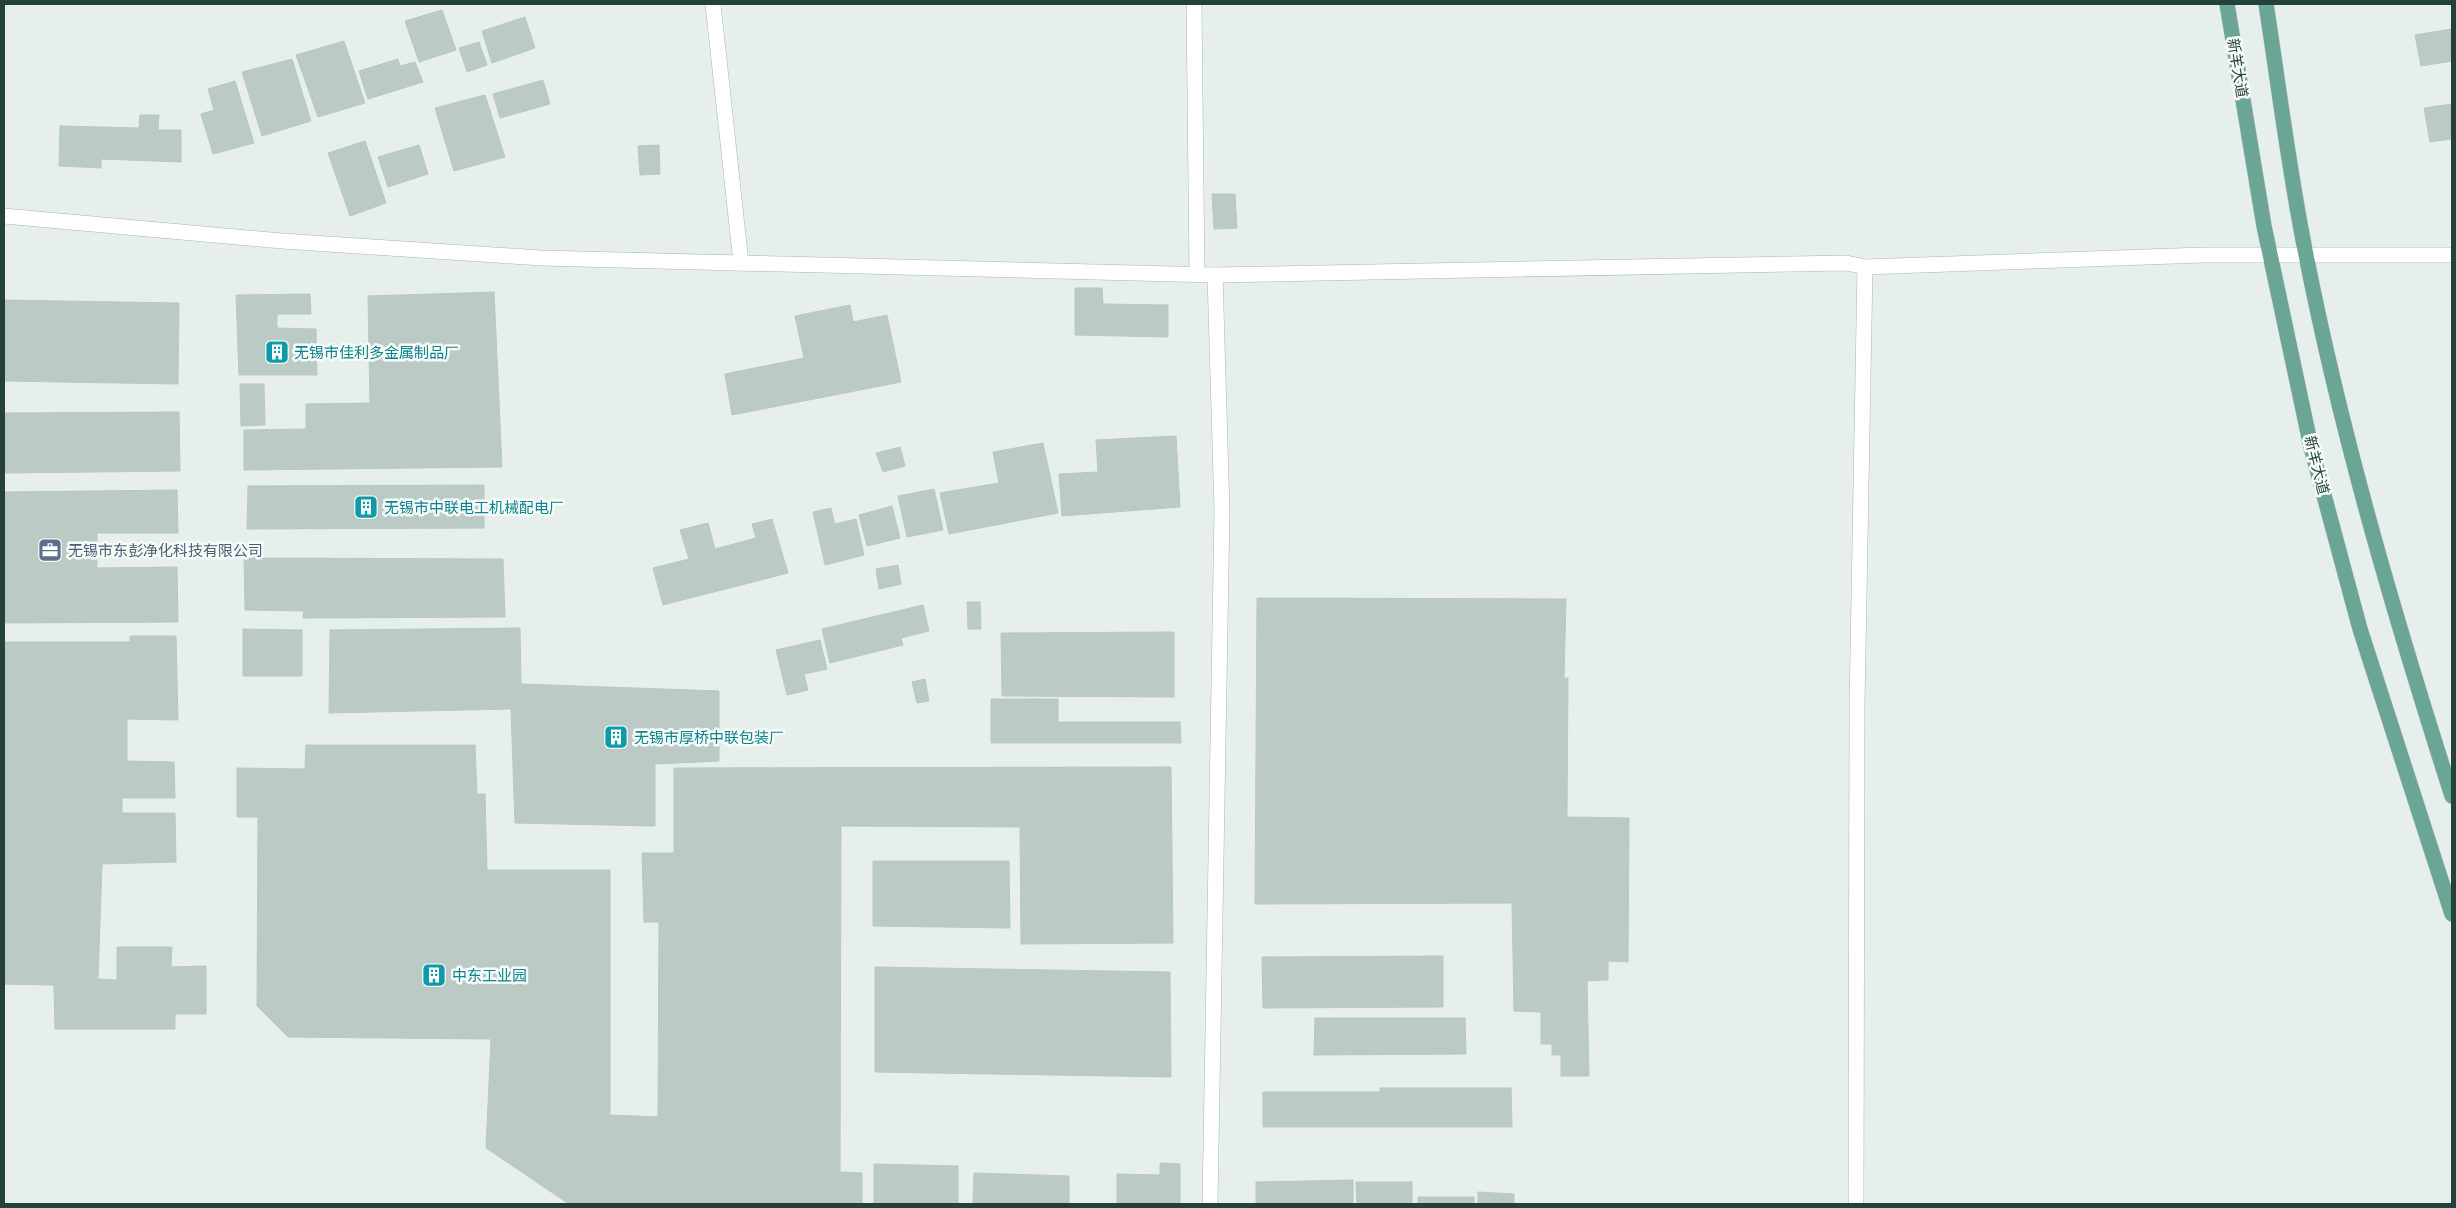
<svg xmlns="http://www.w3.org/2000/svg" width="2456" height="1208" font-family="'PT Sans','Noto Sans SC',sans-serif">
<rect width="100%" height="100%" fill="#e6efeb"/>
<g fill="#bbcac4" stroke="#b8c9c2">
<path d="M442,10l14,40 -37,12 -14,-41z"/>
<path d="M525,17l10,31 -43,15 -10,-32z"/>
<path d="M2452,29v32l-31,5 -6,-31z"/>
<path d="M344,41l21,62 -47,14 -22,-62z"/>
<path d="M479,42l8,23 -20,7 -8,-24z"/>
<path d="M292,59l19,62 -49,15 -20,-64z"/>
<path d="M398,59l2,7 15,-4 8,20 -55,17 -9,-28z"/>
<path d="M543,80l7,24 -50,14 -7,-24z"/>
<path d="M235,81l19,62 -41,11 -12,-40 13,-4 -6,-21z"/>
<path d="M485,95l20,62 -51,14 -19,-63z"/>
<path d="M2452,104v35l-22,3 -6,-34z"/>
<path d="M140,115h19l-1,15h23v32l-80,-3v9l-42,-2 1,-40 79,2z"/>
<path d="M365,141l21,62 -36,13 -22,-63z"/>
<path d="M419,145l9,29 -40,13 -10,-30z"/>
<path d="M659,145l1,29 -20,1 -2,-29z"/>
<path d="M1212,194h23l2,34 -23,1z"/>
<path d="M1075,288h27l1,16 65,1v32l-93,-2z"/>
<path d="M494,292l8,175 -258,3v-40l62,-1v-25l64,-1 -2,-107z"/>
<path d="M310,294l1,20h-34v14l39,1 1,46h-78l-3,-80z"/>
<path d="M4,300l175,3 -1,81 -174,-3z"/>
<path d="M850,305l3,17 34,-7 14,67 -169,33 -7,-41 79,-16 -9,-42z"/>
<path d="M240,384h24l1,41 -24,1z"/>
<path d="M179,412l1,59 -176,2v-60z"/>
<path d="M1176,436l4,71 -118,9 -3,-42 39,-2 -2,-32z"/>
<path d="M1043,443l15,70 -109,21 -9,-41 59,-10 -6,-31z"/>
<path d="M900,447l5,19 -22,6 -7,-19z"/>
<path d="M484,485v43l-237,1 1,-43z"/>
<path d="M934,489l9,41 -36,7 -9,-41z"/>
<path d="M177,490l1,43h-81v35l80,-1 1,55 -174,1v-131z"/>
<path d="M892,506l8,32 -33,8 -8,-31z"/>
<path d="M831,508l4,16 21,-5 8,36 -39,10 -12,-53z"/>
<path d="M772,519l16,54 -125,32 -10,-37 36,-9 -9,-29 28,-7 7,26 41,-11 -4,-14z"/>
<path d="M244,553h14v5l245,1 2,58 -202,1 1,-7 -59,-1z"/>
<path d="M898,565l3,19 -22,5 -3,-20z"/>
<path d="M1257,598l309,1 -2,79h4l-1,139 62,1 -1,144 -20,-1v19l-21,1 2,95h-28v-21h-9v-11h-11v-32l-27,-1 -2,-108 -257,1z"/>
<path d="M967,602h13l1,27h-13z"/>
<path d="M923,605l6,26 -28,7 2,7 -73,18 -8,-34z"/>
<path d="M520,628l1,56 198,7v70l-64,3v62l-140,-3 -4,-114 -182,4 1,-83z"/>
<path d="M243,629l59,1v46h-59z"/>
<path d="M1174,632v65l-172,-1 -1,-63z"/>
<path d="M130,636h46l2,84 -51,-1v42l47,1 1,36h-53v15h53l1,49 -74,2 -4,115 19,1v-33h55l-1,20 35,-1v48h-31v15h-120l-1,-44 -50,-1v-342h126z"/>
<path d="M820,640l7,29 -23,5 4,16 -21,5 -11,-45z"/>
<path d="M925,679l4,22 -12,2 -5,-21z"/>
<path d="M991,699h67v23h122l1,21h-190z"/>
<path d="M306,745h169l2,49h8l2,76h123v245l48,2 1,-195h-15l-2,-69h32v-85l497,-1 2,176 -152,1 -1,-117 -179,-1 -1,346 22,1v31h-293l-83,-56 5,-109 -203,-2 -31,-31 1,-189h-21v-49l68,1z"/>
<path d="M873,861h136l1,67 -137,-2z"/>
<path d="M1443,956v51l-180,1 -1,-51z"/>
<path d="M875,967l295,5 1,105 -296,-5z"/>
<path d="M1315,1018h150l1,36 -152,1z"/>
<path d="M1380,1088h131l1,39h-249v-35h117z"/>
<path d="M1160,1163l20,1v40l-63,-1v-29l43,1z"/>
<path d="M874,1164l84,2v38h-84z"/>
<path d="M974,1173l95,3v28h-96z"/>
<path d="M1353,1180v24h-97v-22z"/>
<path d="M1356,1182h56v22h-55z"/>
<path d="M1478,1192l36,2v10h-36z"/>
<rect x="1418" y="1197" width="56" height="7"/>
</g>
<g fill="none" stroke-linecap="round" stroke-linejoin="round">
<g stroke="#a8b8b2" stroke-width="16">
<g id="minor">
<path d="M713,4l28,259"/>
<path d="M1194,4l3,270"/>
<path d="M4,216l278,25 259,17 674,17 631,-12 19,4 -8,439 -1,498"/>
<path d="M1865,267l338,-12h249"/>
<path d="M1210,1204l12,-693 -7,-236"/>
</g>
</g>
<g stroke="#c2cac8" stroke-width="16">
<g id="major">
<path d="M2227,4l37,222 47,221 49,182 92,285"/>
<path d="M2266,4c13,83 23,168 40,251 36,183 89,363 146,541"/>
</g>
</g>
<use href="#minor" stroke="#fff" stroke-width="15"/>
<use href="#major" stroke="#6aa596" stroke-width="15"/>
</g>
<defs>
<g id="building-square" transform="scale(1.25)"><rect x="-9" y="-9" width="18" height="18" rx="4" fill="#0f9aa8" stroke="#f7fbf9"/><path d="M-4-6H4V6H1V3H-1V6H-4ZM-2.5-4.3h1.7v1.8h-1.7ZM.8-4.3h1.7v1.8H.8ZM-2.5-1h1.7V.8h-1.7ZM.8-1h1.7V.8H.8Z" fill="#fff"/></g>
<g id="office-square" transform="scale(1.25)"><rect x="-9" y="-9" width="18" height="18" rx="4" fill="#5c6f8a" stroke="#f7fbf9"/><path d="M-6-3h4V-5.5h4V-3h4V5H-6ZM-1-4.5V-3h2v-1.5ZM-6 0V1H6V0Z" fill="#fff"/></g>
</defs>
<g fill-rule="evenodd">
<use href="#building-square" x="277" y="352"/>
<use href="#building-square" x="366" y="507"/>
<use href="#office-square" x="50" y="550"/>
<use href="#building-square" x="616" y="737"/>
<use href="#building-square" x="434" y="975"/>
</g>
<g text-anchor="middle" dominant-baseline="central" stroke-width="5" stroke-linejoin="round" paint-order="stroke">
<g font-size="15" fill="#24423a" stroke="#f7fbf9">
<text transform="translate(2238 68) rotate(81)">新羊大道</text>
<text transform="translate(2317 465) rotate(76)">新羊大道</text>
</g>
<g font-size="15" fill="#0d838f" stroke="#f7fbf9" text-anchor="start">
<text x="294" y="352">无锡市佳利多金属制品厂</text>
<text x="384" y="507">无锡市中联电工机械配电厂</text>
<text x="634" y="737">无锡市厚桥中联包装厂</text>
<text x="452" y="975">中东工业园</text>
</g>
<g font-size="15" fill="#4e5e75" stroke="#f7fbf9" text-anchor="start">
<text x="68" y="550">无锡市东彭净化科技有限公司</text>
</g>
</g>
<rect width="2456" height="1208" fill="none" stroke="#24423a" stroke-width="10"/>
</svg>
